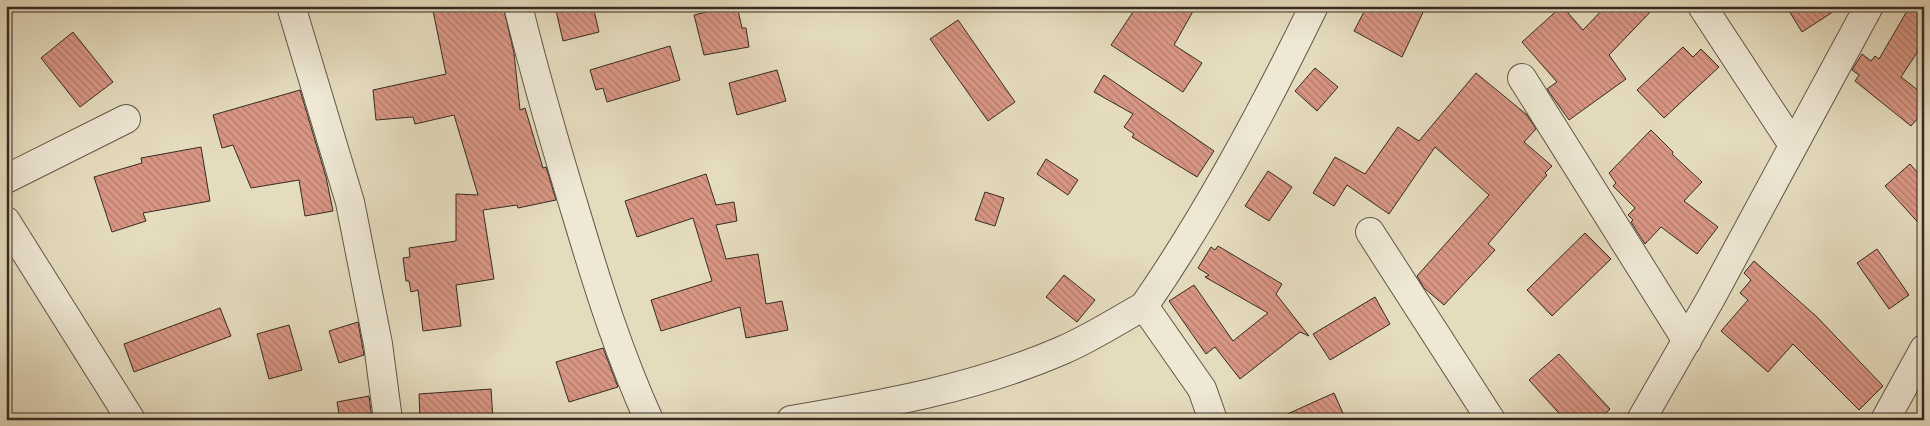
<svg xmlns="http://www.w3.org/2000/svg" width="1930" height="426" font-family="'Libre Bodoni',serif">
<defs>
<pattern id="building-back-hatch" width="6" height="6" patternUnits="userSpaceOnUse" patternTransform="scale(1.25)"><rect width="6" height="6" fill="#d99684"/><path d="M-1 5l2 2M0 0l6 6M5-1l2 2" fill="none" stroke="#b17b6c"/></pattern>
</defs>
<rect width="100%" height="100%" fill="#e5dcbe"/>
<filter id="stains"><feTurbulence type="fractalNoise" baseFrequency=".004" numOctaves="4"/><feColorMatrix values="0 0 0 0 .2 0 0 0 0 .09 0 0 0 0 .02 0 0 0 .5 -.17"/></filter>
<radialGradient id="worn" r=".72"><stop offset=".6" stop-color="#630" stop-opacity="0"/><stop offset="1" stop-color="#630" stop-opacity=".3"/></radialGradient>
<g fill="url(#building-back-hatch)" stroke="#362b22">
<path d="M432,6h71l11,47 6,57 5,-2 18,60 3,-1 10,33 -38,8 -1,-3 -34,5 11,69 -38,6 5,41 -38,5 -5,-41 -7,2 -2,-11h-3l-3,-23 7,-1 -1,-9 47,-7v-47l22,1 -24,-80 -39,9 -2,-7 -37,3 -3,-30 73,-16z"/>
<path d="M555,6h38l6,26 -36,9z"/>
<path d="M732,6h5l5,22h4l3,19 -45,8 -10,-40z"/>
<path d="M1137,6h59l-22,39 28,18 -19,29 -72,-47z"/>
<path d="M1367,6h59l-24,51 -48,-26z"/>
<path d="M1562,6l21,24 23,-24h50l-47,49 17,24 -57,41 -22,-31 10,-7 -35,-40z"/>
<path d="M1786,6h56l-40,26z"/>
<path d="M1910,6h14v36l-23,35 23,18v16l-13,15 -56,-45 4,-6 -7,-5 10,-16 9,7 4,-5 4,3z"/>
<path d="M958,20l57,82 -27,19 -58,-82z"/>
<path d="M73,32l40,50 -33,25 -39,-49z"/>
<path d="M670,46l10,34 -73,22 -4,-14 -7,2 -6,-20z"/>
<path d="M1683,47l10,10 8,-8 18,18 -55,51 -27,-28z"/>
<path d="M1315,68l23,19 -21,24 -22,-20z"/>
<path d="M777,70l9,31 -49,14 -8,-32z"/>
<path d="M1476,73l51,42 9,14 -12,13 28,24 -7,7 2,2 -59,69 7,6 -51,55 -20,-17 -7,-12 72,-81 -54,-48 -46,67 -42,-29 -13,21 -21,-13 22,-36 30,17 33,-47 21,14z"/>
<path d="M1104,75l110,76 -17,26 -65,-40 2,-3 -10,-7 9,-13 -39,-22z"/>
<path d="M300,90l26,87 7,34 -28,5 -6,-36 -48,8 -18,-43 -11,3 -9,-33z"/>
<path d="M1651,130l22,22 -1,2 30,28 -18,19 34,26 -21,27 -36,-27 -16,17 -14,-22 2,-2 -5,-5 7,-7 -22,-22 3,-3 -7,-10z"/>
<path d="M201,147l9,54 -67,12 3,8 -34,11 -18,-55 48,-14 -1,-5z"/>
<path d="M1046,159l32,21 -10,15 -31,-21z"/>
<path d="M1910,164l14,16v49l-39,-43z"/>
<path d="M1268,171l24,16 -23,34 -24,-15z"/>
<path d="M706,174l10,31 18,-3 3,19 -21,4 10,34 32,-5 8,50 16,-3 6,29 -42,8 -6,-31 -79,24 -10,-31 61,-19 -19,-63 -56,19 -12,-36z"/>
<path d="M985,192l19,6 -9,28 -20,-6z"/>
<path d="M1585,233l26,26 -59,57 -25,-26z"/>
<path d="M1218,246l64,38 -6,10 33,42 -9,-4 -60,47 -25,-32 -9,7 -37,-53 25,-16 39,56 35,-28 -63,-36 4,-2 -11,-7 13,-21 4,3z"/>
<path d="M1877,249l32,46 -20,14 -32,-46z"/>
<path d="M1754,261l63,56 66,69 -24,24 -66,-66 -25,28 -47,-41 27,-31 -8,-7 11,-13 -7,-7z"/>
<path d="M1064,275l31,25 -18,22 -31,-25z"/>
<path d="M1375,297l15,27 -60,36 -17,-26z"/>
<path d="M220,308l11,28 -97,36 -10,-28z"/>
<path d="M358,322l6,33 -25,8 -10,-32z"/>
<path d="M289,325l13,45 -33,9 -12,-45z"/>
<path d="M603,348l15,39 -49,15 -13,-40z"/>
<path d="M1559,354l51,55 -11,11h-34l-36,-40z"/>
<path d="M491,389l2,31h-73l-1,-26z"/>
<path d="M1334,393l12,27h-72z"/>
<path d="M369,396l3,24h-32l-3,-18z"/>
</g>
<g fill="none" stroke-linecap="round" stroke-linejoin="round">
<g stroke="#625749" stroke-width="30">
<g id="minor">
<path d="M291,6l59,196 28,142 10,76"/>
<path d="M518,6c18,73 39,145 61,217 20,67 41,133 70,197"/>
<path d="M1702,6l91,139"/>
<path d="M1522,78l165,263"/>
<path d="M6,179l120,-60"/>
<path d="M6,221l125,199"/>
<path d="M1370,232l121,188"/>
<path d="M791,420c93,-16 185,-32 272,-70 28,-12 54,-29 81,-44"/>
<path d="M1213,420l-11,-31 -58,-83c65,-94 120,-197 170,-300"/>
<path d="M1641,420l70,-122 158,-292"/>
<path d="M1885,420l39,-71"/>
</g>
</g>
<use href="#minor" stroke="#eee8d5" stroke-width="28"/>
</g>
<rect width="1930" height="426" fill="none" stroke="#e5dcbe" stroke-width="25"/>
<rect x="8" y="8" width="1915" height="411" fill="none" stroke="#362b22" stroke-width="2.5"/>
<rect x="12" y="12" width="1905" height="401" fill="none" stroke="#362b22"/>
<rect width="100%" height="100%" filter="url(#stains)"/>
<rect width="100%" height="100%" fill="url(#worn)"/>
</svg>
